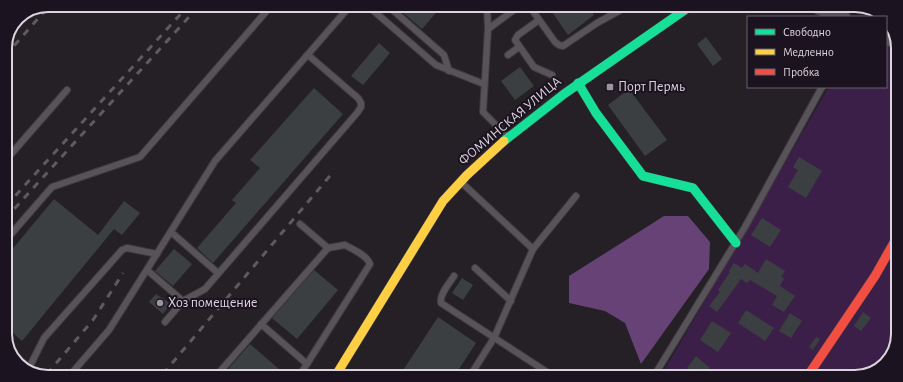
<svg xmlns="http://www.w3.org/2000/svg" width="903" height="382" font-family="'Alegreya Sans',sans-serif">
<rect width="100%" height="100%" fill="#242026"/>
<path fill="#3b1f48" d="M886,19l3,3 9,23 -3,305 -16,20 -24,7 -194,-1 168,-289h57z"/>
<path fill="#664276" d="M664,216h24l22,26 -1,27 -68,95 -16,-41 -20,-12 -36,-8v-27z"/>
<g fill="#3c3f41">
<path d="M405,6l36,1 -19,22 -21,-18z"/>
<path d="M559,7h29l6,8 -26,20 -16,-23z"/>
<path d="M706,37l16,22 -9,7 -16,-22z"/>
<path d="M379,43l11,10 -27,32 -12,-9z"/>
<path d="M520,67l14,19 -19,14 -14,-19z"/>
<path d="M314,88l29,26 -130,149 -16,-15 39,-45 -4,-3 28,-32 -10,-8z"/>
<path d="M629,89l38,51 -22,16 -37,-51z"/>
<path d="M799,157l23,14 -16,27 -18,-11 10,-17 -5,-3z"/>
<path d="M54,199l44,36 26,-34 16,12 -18,22 -8,-6 -92,112 -17,-15v-68z"/>
<path d="M762,218l19,12 -11,17 -19,-12z"/>
<path d="M174,249l18,15 -19,22 -18,-15z"/>
<path d="M766,259l19,12 -4,6 3,1 -4,8 15,10 -11,16 -12,-7 5,-9 -27,-16 -3,3 -6,-4 -24,33 -8,-6 11,-14 -2,-2 12,-18 -1,-1 5,-8 8,5 3,-4 13,9z"/>
<path d="M314,270l24,20 -41,49 -25,-21z"/>
<path d="M462,278l11,7 -10,15 -11,-7z"/>
<path d="M156,294l15,10 -8,10 -14,-12z"/>
<path d="M746,310l28,18 -9,13 -27,-18z"/>
<path d="M863,312l8,6 -10,13 -7,-5z"/>
<path d="M790,313l12,8 -11,17 -12,-7z"/>
<path d="M438,317l38,26 -21,32h-55z"/>
<path d="M712,321l19,12 -13,19 -18,-12z"/>
<path d="M816,337l4,2 -7,11 -4,-3z"/>
<path d="M250,344l36,31h-63z"/>
<path d="M696,356l14,12 -6,8h-6l-11,-8z"/>
</g>
<g fill="none" stroke-linecap="round" stroke-linejoin="round">
<g stroke="#3e3a40" stroke-width="8">
<g id="lane">
<path d="M368,6l68,59 48,19"/>
<path d="M388,6l56,49 5,16"/>
<path d="M487,7l1,22 -5,83 24,24"/>
<path d="M530,7l25,35 4,3 4,1 34,-23 29,-16"/>
<path d="M539,20l-21,15 -3,5 19,27 18,8"/>
<path d="M488,29l30,-22"/>
<path d="M508,55l11,-8"/>
<path d="M5,161l62,-71"/>
<path d="M461,182l72,67 -39,89 -24,38"/>
<path d="M171,232l47,41"/>
<path d="M5,241l47,-54 88,-30 131,-151"/>
<path d="M533,249l43,-53"/>
<path d="M475,268l36,33"/>
<path d="M147,270l36,31"/>
<path d="M454,276c-4,7 -15,18 -13,27l112,73"/>
<path d="M165,322l18,-21 22,-12 152,-176 4,-6v-4l-3,-5 -50,-43"/>
<path d="M261,324l46,40"/>
<path d="M11,352l18,16 -2,3"/>
<path d="M29,368l15,-30 78,-88 5,-2 30,6"/>
<path d="M71,374l38,-44 106,-169 135,-155"/>
<path d="M217,375l111,-127 -28,-24"/>
<path d="M300,375l70,-111c-3,-9 -18,-15 -25,-19l-17,3"/>
<path d="M654,376l91,-149 77,-140"/>
</g>
</g>
<g stroke="#3e3a40" stroke-width="14">
<g id="street">
<path d="M818,8l26,9"/>
<path d="M886,37l12,7"/>
</g>
</g>
<g stroke="#3e3a40" stroke-width="10">
<g id="fast">
<path d="M578,83l18,30 47,63 50,12 43,55"/>
<path d="M504,141l60,-47 125,-87"/>
</g>
</g>
<g stroke="#3e3a40" stroke-width="10">
<path id="slow" d="M336,375l107,-174 24,-26 37,-34"/>
</g>
<g stroke="#3e3a40" stroke-width="10">
<path id="jam" d="M807,377l68,-101 21,-37"/>
</g>
<use href="#lane" stroke="#575358" stroke-width="6"/>
<use href="#street" stroke="#575358" stroke-width="12"/>
<use href="#fast" stroke="#16e098" stroke-width="9"/>
<use href="#slow" stroke="#ffcf43" stroke-width="9"/>
<use href="#jam" stroke="#f24e42" stroke-width="9"/>
<g stroke="#5e5a5f" stroke-width="3" stroke-dasharray="7 7" stroke-linecap="butt">
<path d="M5,56l45,-51"/>
<path d="M6,206l182,-200"/>
<path d="M5,219l194,-213"/>
<path d="M47,374l46,-54 30,-47"/>
<path d="M163,374l171,-203"/>
</g>
</g>
<g fill="#9b959e" stroke="#1c1320" stroke-width="1.5">
<rect x="606" y="83" width="8" height="8" rx="2"/>
<circle cx="160" cy="303" r="4"/>
</g>
<g text-anchor="middle" dominant-baseline="central" stroke-width="4" stroke-linejoin="round" paint-order="stroke">
<g font-size="14" fill="#dbd4de" stroke="#1c1320" text-anchor="start">
<text x="618" y="87">Порт Пермь</text>
<text x="168" y="303">Хоз помещение</text>
</g>
<g font-size="14" fill="#dbd4de" stroke="#1c1320">
<text transform="translate(510 121) rotate(-40)">ФОМИНСКАЯ УЛИЦА</text>
</g>
</g>
<path d="M0 0H903V382H0ZM48 12H855A36 36 0 0 1 891 48V334A36 36 0 0 1 855 370H48A36 36 0 0 1 12 334V48A36 36 0 0 1 48 12Z" fill="#1c1320" fill-rule="evenodd"/>
<path fill="none" stroke="#dbd4de" stroke-width="2" d="M48 12H855A36 36 0 0 1 891 48V334A36 36 0 0 1 855 370H48A36 36 0 0 1 12 334V48A36 36 0 0 1 48 12Z"/>
<rect x="747" y="16" width="140" height="72" fill="#1c1320" stroke="#68606c"/>
<rect x="755" y="29" width="20" height="6" fill="#16e098" stroke="#68606c"/>
<text x="783" y="36" font-size="12" fill="#dbd4de">Свободно</text>
<rect x="755" y="49" width="20" height="6" fill="#ffcf43" stroke="#68606c"/>
<text x="783" y="56" font-size="12" fill="#dbd4de">Медленно</text>
<rect x="755" y="69" width="20" height="6" fill="#f24e42" stroke="#68606c"/>
<text x="783" y="76" font-size="12" fill="#dbd4de">Пробка</text>
</svg>
